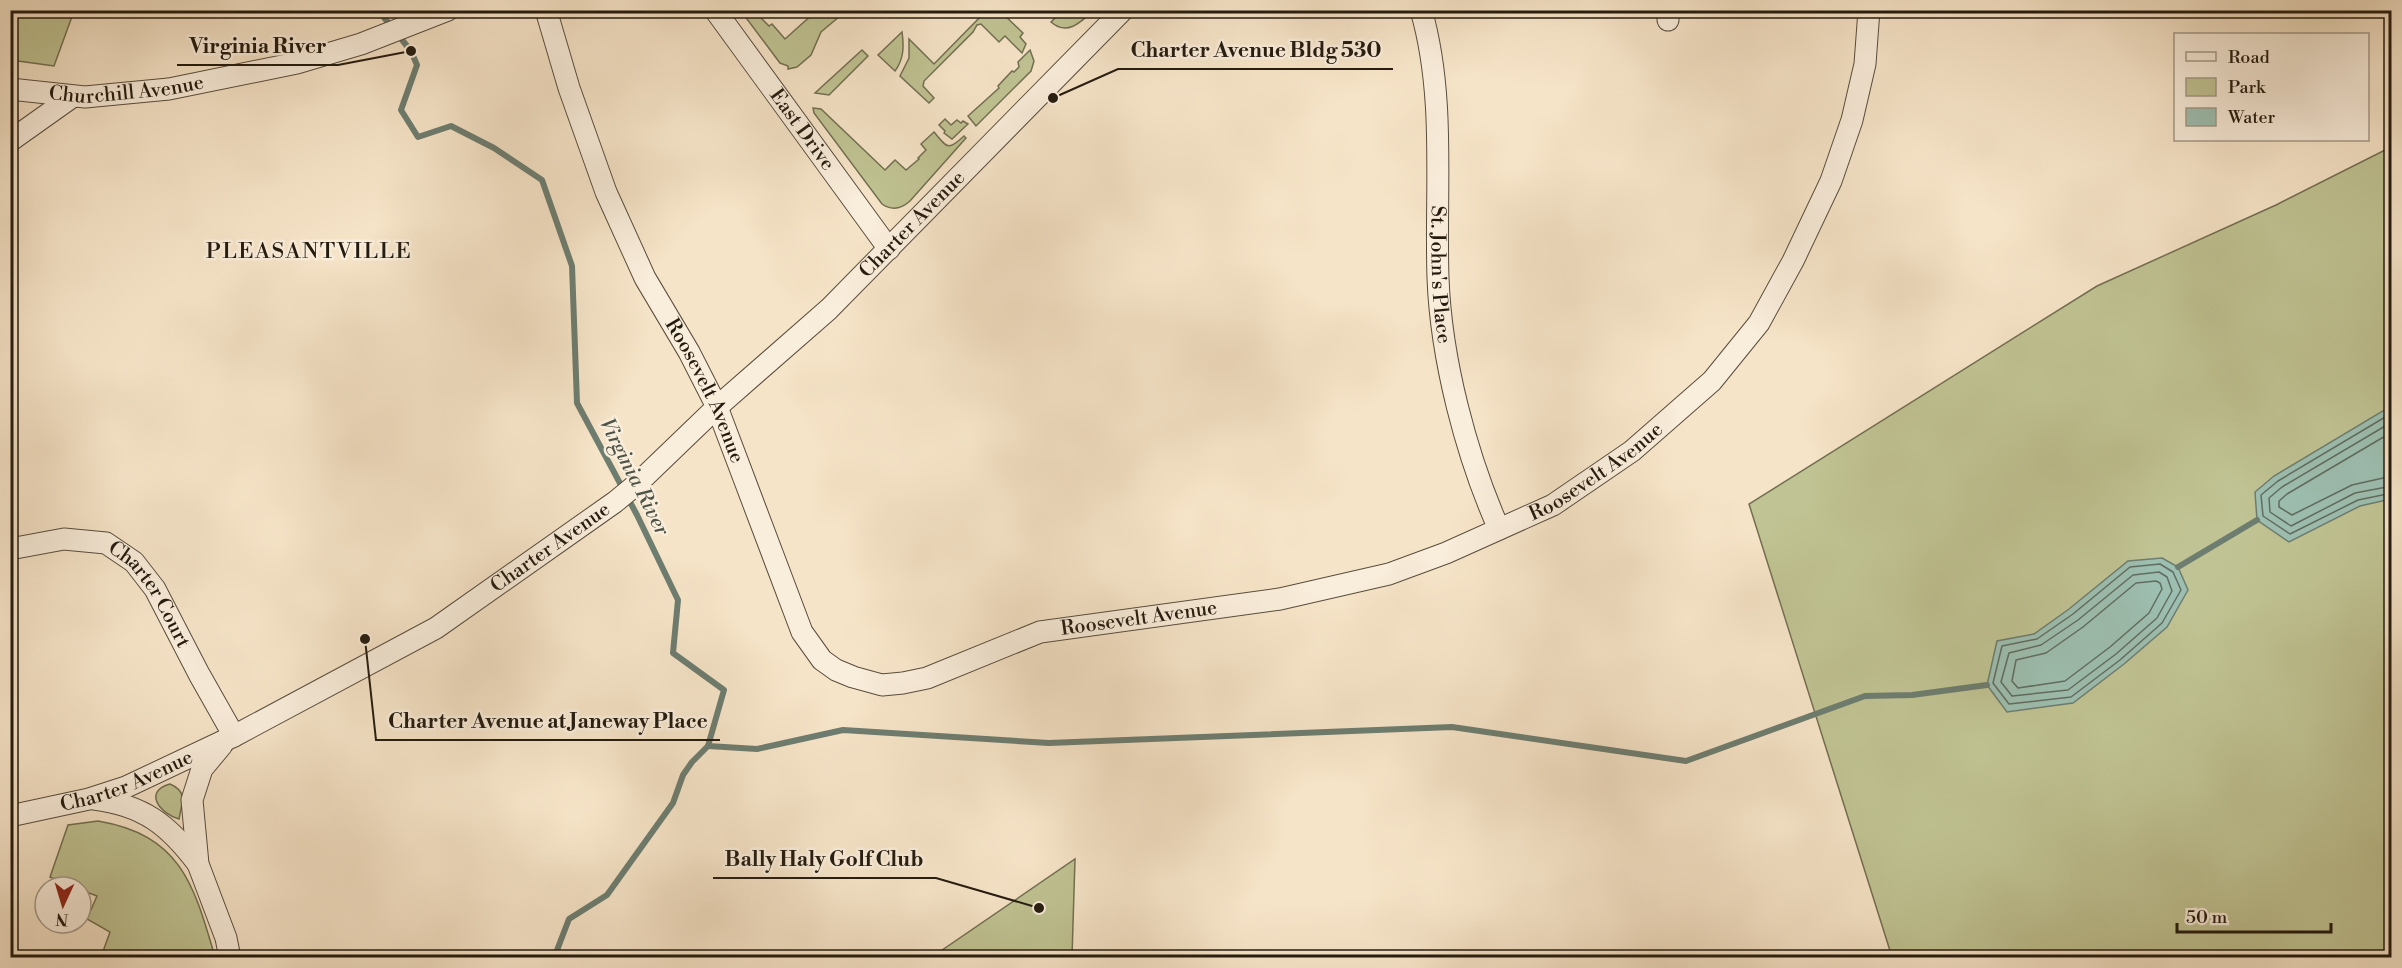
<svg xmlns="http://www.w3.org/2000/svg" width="2402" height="968" font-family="'Libre Bodoni',serif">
<rect width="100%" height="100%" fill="#f6e4c8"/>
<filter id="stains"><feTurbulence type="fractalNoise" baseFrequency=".00333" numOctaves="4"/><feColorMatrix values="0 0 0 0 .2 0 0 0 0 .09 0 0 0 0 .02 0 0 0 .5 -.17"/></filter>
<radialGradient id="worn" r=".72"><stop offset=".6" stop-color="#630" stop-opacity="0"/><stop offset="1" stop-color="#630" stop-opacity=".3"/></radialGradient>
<g fill="#c0c393" stroke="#726f51" stroke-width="1.5">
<path d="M10,11h64l-20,55 -43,-6z"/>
<path d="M741,11h20l2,1 -4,4 10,10 3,-2 13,15 28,-25 2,3 7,-6h24l-25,21 -10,23 -14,12 -9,2v-3l-8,-3z"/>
<path d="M986,11h14l23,22 -3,4 6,7 -4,9 -17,-17 -6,6 -18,-18 -4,1 -4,7 -49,49 -1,5 11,12 -5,5 -29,-27 9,-18v-19l25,25z"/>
<path d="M1054,11h39c-13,12 -26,25 -42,11l7,-7z"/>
<path d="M902,32c2,14 2,27 -7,39l-17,-16z"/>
<path d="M862,50l6,6 -39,39 -14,-2z"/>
<path d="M1030,50l4,11 -3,10 -55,55 -8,-10 31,-28 -1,-2 14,-15 2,1 5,-5 -1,-5z"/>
<path d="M813,108l8,1 64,61 10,-10 11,10 13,-11 -1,-1 8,-8 -5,-6 13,-12c13,15 13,20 30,4l2,2 -56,63c-9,8 -18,10 -28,3l-68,-91z"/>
<path d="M945,119l6,6 6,-5 4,3 2,-2 5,3 -16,15 -8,-6 1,-2 -6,-6z"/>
<path d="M2391,147v810h-499l-143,-453 348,-218 179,-81z"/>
<path d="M170,784c18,8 12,18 9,35 -18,-5 -37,-27 -9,-35z"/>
<path d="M98,821c83,14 96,64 117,136h-114l9,-25 -23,-13 10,-23 -16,-6v-3h-6l-25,-10 18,-52z"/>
<path d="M1075,859l-3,98h-140z"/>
</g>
<g fill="#9dbfb1" stroke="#6d7d70" stroke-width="1.5">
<path d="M2391,406v93l-31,7 -71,36 -32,-22 -2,-28 19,-16z"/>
<path d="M2162,558l16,9 10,23 -21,37 -43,37 -51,39 -66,9 -20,-27 10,-44 37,-7 35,-25 59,-48z"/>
</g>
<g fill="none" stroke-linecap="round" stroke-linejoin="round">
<g stroke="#606d60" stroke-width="1.5">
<path d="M2392,413l-114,68 -17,14 2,21 27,18 68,-34 34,-7"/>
<path d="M2392,422l-110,65 -13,11 1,14 21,14 64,-33 37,-7"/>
<path d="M2392,432l-105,62 -8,7v6l13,8 60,-30 40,-9"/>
<path d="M2160,564l13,8 8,18 -19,33 -42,37 -49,37 -62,7 -16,-21 9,-37 35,-7 36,-25 57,-47z"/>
<path d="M2159,572l8,5 5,14 -15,27 -41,36 -48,36 -56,6 -11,-14 8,-29 32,-8 37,-25 55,-45z"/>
<path d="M2156,581l4,2 2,6 -13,24 -39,34 -45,34 -47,7 -6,-7 4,-21 30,-7 37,-26 53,-44z"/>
</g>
<g stroke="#6d7d70" stroke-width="6">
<path d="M378,10l33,41 6,14 -16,45 17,27 33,-11 43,22 48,32 30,86 5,137 60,112 41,85 -5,53 51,37 -16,56 -16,16 -9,13 -10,28 -66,92 -38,24 -15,39"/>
<path d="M2178,567l79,-47"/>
<path d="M708,746l49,3 86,-19 206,13 403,-16 234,34 179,-65 47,-1 75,-10"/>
</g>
<g stroke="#584d3d" stroke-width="23">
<g id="minor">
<path id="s1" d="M546,10l23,78 37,104 39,86 44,74 28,55 85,225 20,28 14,10 17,7 29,8 21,-2 24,-5 113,-46 240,-33 109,-25 57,-21 107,-48 79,-54 80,-70 47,-58 34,-62 38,-80 21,-61 13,-56 4,-54"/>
<path id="s2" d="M715,10l174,239"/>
<path id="s3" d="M1421,10c25,86 14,180 17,268 3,81 28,177 61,251"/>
<path d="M1668,10v10"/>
<path id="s4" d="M10,89l75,8 84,-8 128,-26 64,-19 87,-34"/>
<path d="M10,141l62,-44"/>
<path id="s5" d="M10,549l54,-10 42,4 28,19 21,27 44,85 35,62"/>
<path d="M222,745l-20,24 -10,31 6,64 28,74 4,20"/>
<path d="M94,799c49,6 75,26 104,65"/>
<path id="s6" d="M10,816l79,-17 37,-12 108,-51 202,-108 179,-126 23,-19 79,-76 112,-98 294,-299"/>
</g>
</g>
<use href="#minor" stroke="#f9eddb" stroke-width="21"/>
</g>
<g text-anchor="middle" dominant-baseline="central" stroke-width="5" stroke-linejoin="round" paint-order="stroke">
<g font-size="20" fill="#241b0f" stroke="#f9eddb">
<text stroke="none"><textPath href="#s4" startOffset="117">Churchill Avenue</textPath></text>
<text stroke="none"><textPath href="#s2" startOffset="148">East Drive</textPath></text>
<text stroke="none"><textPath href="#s6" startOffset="1094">Charter Avenue</textPath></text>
<text stroke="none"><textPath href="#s3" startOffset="266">St. John's Place</textPath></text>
<text stroke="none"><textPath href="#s1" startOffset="414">Roosevelt Avenue</textPath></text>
<text stroke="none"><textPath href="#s1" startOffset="1528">Roosevelt Avenue</textPath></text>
<text stroke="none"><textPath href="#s6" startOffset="608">Charter Avenue</textPath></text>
<text stroke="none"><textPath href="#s5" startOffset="166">Charter Court</textPath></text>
<text stroke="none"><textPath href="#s1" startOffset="1042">Roosevelt Avenue</textPath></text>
<text stroke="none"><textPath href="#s6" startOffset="122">Charter Avenue</textPath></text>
</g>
<g font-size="21" font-style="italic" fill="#4e5448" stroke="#f9eddb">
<text transform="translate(634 477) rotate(63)">Virginia River</text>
</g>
<g font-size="22" letter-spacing="1.5" fill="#241b0f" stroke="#f9eddb">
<text x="309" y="251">PLEASANTVILLE</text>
</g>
</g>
<path fill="none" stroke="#241b0f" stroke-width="2" d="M411 51L338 65H177M1053 98L1118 69H1393M365 639L376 740H720M1039 908L936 878H713"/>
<g fill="#241b0f" stroke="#f9eddb" stroke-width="2">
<circle cx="411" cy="51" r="6"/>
<circle cx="1053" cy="98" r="6"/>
<circle cx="365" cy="639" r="6"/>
<circle cx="1039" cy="908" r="6"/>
</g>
<g font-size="21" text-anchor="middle" font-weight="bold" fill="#241b0f" stroke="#f9eddb" stroke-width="5" stroke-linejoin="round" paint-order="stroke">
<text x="258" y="53">Virginia River</text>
<text x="1256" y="57">Charter Avenue Bldg 530</text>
<text x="548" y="728">Charter Avenue at Janeway Place</text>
<text x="824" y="866">Bally Haly Golf Club</text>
</g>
<rect width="2402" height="968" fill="none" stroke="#f6e4c8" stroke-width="36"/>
<rect x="12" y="12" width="2378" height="944" fill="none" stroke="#241b0f" stroke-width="3"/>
<rect x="18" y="18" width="2366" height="932" fill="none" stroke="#241b0f" stroke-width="1.5"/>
<rect x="2174" y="33" width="195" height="108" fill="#f9eddb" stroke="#a49989" stroke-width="1.5"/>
<rect x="2186" y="52" width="30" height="9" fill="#f9eddb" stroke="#a49989" stroke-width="1.5"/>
<text x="2228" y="63" font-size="18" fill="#241b0f">Road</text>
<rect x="2186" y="78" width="30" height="18" fill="#c0c393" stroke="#a49989" stroke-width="1.5"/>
<text x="2228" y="93" font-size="18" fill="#241b0f">Park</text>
<rect x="2186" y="108" width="30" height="18" fill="#9dbfb1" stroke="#a49989" stroke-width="1.5"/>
<text x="2228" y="123" font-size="18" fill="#241b0f">Water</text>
<g transform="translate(63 905) rotate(184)"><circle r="28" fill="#f9eddb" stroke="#a49989" stroke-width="1.5"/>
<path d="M0-4.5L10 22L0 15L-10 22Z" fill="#8f2418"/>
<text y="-9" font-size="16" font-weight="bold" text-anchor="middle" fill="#241b0f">N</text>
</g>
<path d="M2177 923v9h154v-9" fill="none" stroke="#241b0f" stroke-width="3"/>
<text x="2186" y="923" font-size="18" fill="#241b0f" stroke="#f9eddb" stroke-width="4.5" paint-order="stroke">50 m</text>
<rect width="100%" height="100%" filter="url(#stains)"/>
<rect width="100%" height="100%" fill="url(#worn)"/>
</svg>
